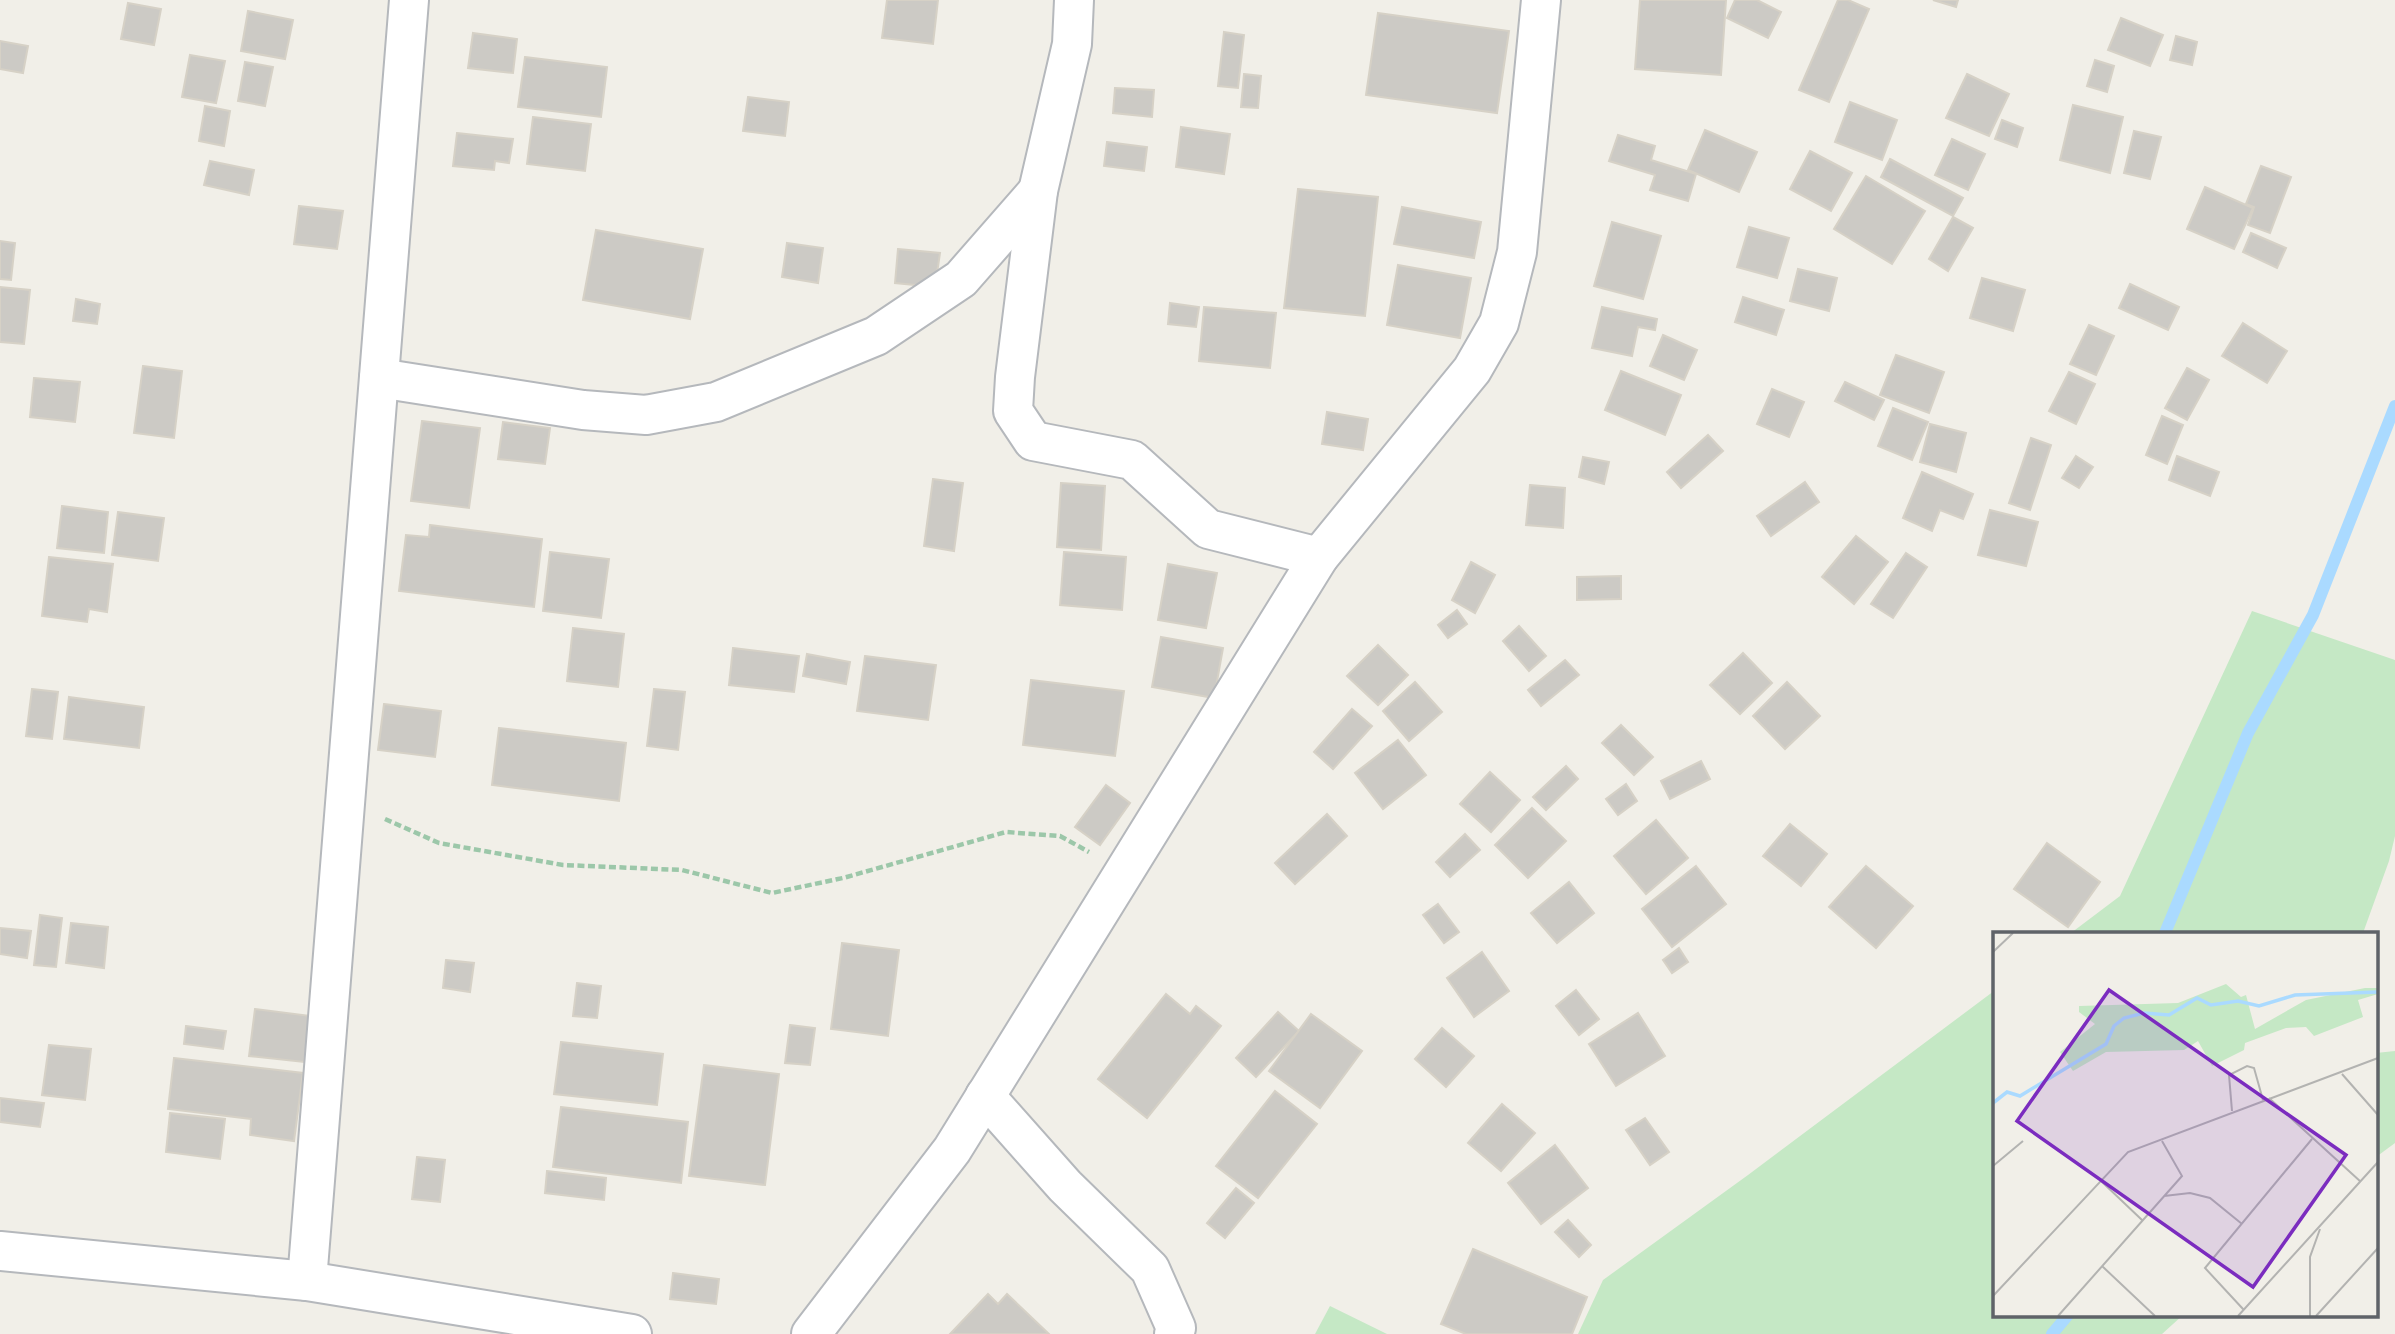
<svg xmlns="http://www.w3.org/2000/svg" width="2395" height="1334" font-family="'Open Sans',sans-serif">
<rect width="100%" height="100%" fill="#f1efe8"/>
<g fill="#c5e8c5">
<path d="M2252,611l143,49v176l-6,25 -26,72h-292l49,-37z"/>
<path d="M1994,991v324h189l-21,19h-584l25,-54 145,-105z"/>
<path d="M2395,1051v92l-19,14v-104z"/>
<path d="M1330,1306l57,28h-72z"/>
</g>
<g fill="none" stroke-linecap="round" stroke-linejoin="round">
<g stroke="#aadaff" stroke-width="12">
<path d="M2165,933l83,-200 65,-118 82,-209"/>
<path d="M2052,1334l16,-19"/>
</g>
</g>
<g fill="#cccac5" stroke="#d6d1c6" stroke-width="2">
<path d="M887,0h51l-5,44 -51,-6z"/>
<path d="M1640,0h86l-5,75 -86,-6z"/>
<path d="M1735,0h22l24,12 -13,26 -41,-20z"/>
<path d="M1838,0h10l21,9 -40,93 -30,-12z"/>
<path d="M1933,0h25l-2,7z"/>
<path d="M128,3l33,6 -7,36 -33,-6z"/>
<path d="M248,11l45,9 -8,39 -44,-8z"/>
<path d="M1378,13l131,18 -12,82 -131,-18z"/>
<path d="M2121,18l42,17 -13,31 -42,-16z"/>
<path d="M1224,32l20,3 -6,53 -20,-2z"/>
<path d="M473,33l44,6 -4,34 -45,-5z"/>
<path d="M2176,36l21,6 -5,23 -22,-5z"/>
<path d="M0,41l28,5 -5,27 -23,-4z"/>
<path d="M190,55l35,6 -9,42 -34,-6z"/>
<path d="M525,57l82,10 -6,50 -83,-10z"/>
<path d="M2095,60l19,6 -7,26 -20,-6z"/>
<path d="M245,62l28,5 -8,39 -27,-5z"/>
<path d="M1244,74l17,2 -3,32 -17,-1z"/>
<path d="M1967,74l42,20 -20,42 -43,-18z"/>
<path d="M1115,88l39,2 -2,27 -39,-4z"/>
<path d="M748,97l41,5 -4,34 -42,-5z"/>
<path d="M1850,102l47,18 -15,40 -47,-18z"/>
<path d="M2073,105l50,12 -13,56 -50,-13z"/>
<path d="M205,106l25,5 -6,35 -25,-5z"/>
<path d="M533,117l58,7 -6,47 -58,-7z"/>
<path d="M2002,120l21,8 -6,19 -22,-8z"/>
<path d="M1181,127l49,7 -6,40 -48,-7z"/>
<path d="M1705,130l52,22 -18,40 -51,-22z"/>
<path d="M2134,131l27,6 -11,42 -26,-6z"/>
<path d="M457,133l56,6 -4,24 -14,-2 -1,9 -41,-4z"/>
<path d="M1618,135l37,11 -4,14 45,14 -8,27 -38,-11 5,-15 -46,-14z"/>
<path d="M1952,139l33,15 -17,36 -33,-15z"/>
<path d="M1107,142l40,5 -3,24 -40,-5z"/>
<path d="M1810,151l42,22 -21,38 -41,-22z"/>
<path d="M1890,159l73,39 -10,18 -72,-39z"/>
<path d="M210,161l44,9 -5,25 -45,-10z"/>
<path d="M2261,166l30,11 -21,56 -22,-8 6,-18 -8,-3z"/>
<path d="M1866,176l59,35 -33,53 -58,-35z"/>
<path d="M2205,187l48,21 -19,41 -47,-20z"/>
<path d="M1298,189l80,8 -13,119 -81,-8z"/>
<path d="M299,206l44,5 -6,38 -43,-5z"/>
<path d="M1402,207l79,15 -7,36 -80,-14z"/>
<path d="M1953,217l20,11 -25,43 -19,-12z"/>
<path d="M1612,222l49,14 -18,63 -49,-13z"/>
<path d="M1749,227l40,11 -12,40 -40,-11z"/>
<path d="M596,230l107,19 -13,70 -107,-19z"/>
<path d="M2251,233l35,15 -9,20 -34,-16z"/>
<path d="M0,241l15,2 -4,37 -11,-1z"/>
<path d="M787,243l36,5 -5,35 -36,-6z"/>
<path d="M898,249l42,4 -5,34 -40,-4z"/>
<path d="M1398,265l73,13 -11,60 -73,-13z"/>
<path d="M1798,269l39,9 -8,33 -39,-10z"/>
<path d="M1982,278l43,12 -12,41 -43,-13z"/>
<path d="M2130,284l49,23 -11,23 -49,-22z"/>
<path d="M0,287l30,3 -6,54 -24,-2z"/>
<path d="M1743,297l41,13 -8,25 -41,-13z"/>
<path d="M76,299l24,5 -3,20 -24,-3z"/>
<path d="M1170,303l29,4 -3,20 -28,-3z"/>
<path d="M1204,307l72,6 -6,55 -71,-7z"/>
<path d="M1602,307l55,12 -2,11 -17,-3 -6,29 -40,-8z"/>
<path d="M2243,323l44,28 -20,32 -45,-27z"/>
<path d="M2089,325l25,11 -18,39 -26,-11z"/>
<path d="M1663,335l34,15 -13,30 -34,-14z"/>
<path d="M1896,355l48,17 -15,41 -49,-18z"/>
<path d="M143,366l39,5 -8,67 -40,-5z"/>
<path d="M2187,368l22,12 -22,40 -22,-12z"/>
<path d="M1621,371l60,24 -16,40 -60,-25z"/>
<path d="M2069,372l26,12 -19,40 -27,-13z"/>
<path d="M34,378l46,4 -5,40 -45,-5z"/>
<path d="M1845,382l39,18 -10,20 -39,-19z"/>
<path d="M1772,389l32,13 -15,35 -32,-13z"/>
<path d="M1893,408l35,14 -16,38 -34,-14z"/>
<path d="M1327,412l41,7 -5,31 -41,-6z"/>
<path d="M2162,416l21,9 -16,39 -21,-9z"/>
<path d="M422,421l58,7 -11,80 -58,-7z"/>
<path d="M503,422l47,6 -5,36 -47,-5z"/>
<path d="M1930,424l36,9 -10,39 -36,-10z"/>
<path d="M1708,435l15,16 -42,37 -14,-16z"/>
<path d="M2031,438l20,7 -21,65 -21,-7z"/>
<path d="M2076,456l17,11 -14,21 -17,-10z"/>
<path d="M2177,456l42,16 -9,24 -41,-16z"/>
<path d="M1583,457l26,5 -5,22 -25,-7z"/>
<path d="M1922,472l51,22 -10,25 -23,-9 -8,21 -29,-13z"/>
<path d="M933,479l30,4 -9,68 -30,-5z"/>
<path d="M1805,482l14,20 -48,34 -14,-20z"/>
<path d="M1061,483l44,3 -4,64 -44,-3z"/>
<path d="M1530,485l35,3 -2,40 -37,-3z"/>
<path d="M62,506l46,6 -4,41 -47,-5z"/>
<path d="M1990,510l48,12 -12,44 -48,-11z"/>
<path d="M118,512l46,6 -6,43 -46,-6z"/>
<path d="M430,525l112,14 -8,68 -135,-16 7,-56 23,2z"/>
<path d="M1856,536l32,26 -34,42 -32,-27z"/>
<path d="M550,552l59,7 -8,59 -58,-7z"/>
<path d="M1064,552l62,5 -4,53 -62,-5z"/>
<path d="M1906,553l21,14 -34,51 -22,-14z"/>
<path d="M49,557l64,7 -6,48 -18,-3 -2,13 -45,-6z"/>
<path d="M1471,562l24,13 -20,38 -23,-13z"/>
<path d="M1168,564l49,9 -11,55 -48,-8z"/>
<path d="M1621,576v23l-44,1v-23z"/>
<path d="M1457,610l10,14 -19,14 -10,-13z"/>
<path d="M1519,626l27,30 -17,15 -26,-30z"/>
<path d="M573,628l51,6 -6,53 -51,-6z"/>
<path d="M1161,637l62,11 -9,50 -62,-11z"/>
<path d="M1378,645l30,30 -30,30 -31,-29z"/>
<path d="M733,648l66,8 -5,36 -65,-7z"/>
<path d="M1743,653l29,30 -32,31 -30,-29z"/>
<path d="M807,654l43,8 -4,22 -43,-8z"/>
<path d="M865,656l71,9 -8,55 -71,-9z"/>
<path d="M1565,660l14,15 -38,31 -13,-16z"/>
<path d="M1031,680l93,11 -9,65 -92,-11z"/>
<path d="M1415,682l27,30 -33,29 -26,-30z"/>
<path d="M1787,682l33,34 -35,33 -32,-33z"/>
<path d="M32,689l26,3 -6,47 -26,-3z"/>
<path d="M654,689l31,3 -7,58 -31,-4z"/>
<path d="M69,697l75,10 -5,41 -75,-9z"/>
<path d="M384,704l57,7 -6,46 -57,-7z"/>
<path d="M1352,709l20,17 -39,43 -19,-17z"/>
<path d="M1621,725l32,32 -19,18 -32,-32z"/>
<path d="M499,728l127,15 -7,58 -127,-16z"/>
<path d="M1398,740l28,35 -43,34 -28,-36z"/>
<path d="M1701,761l9,18 -40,20 -9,-18z"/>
<path d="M1566,766l12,13 -32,31 -13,-13z"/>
<path d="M1490,772l30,28 -29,32 -31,-28z"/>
<path d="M1626,784l11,17 -19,14 -12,-16z"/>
<path d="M1106,785l24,18 -30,42 -25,-18z"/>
<path d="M1532,808l34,33 -38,37 -33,-33z"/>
<path d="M1327,814l20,22 -52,48 -20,-21z"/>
<path d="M1656,820l32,38 -42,36 -32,-38z"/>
<path d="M1790,824l37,30 -26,32 -38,-30z"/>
<path d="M1465,834l15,16 -30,27 -14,-15z"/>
<path d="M2047,843l53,39 -32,45 -54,-38z"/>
<path d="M1696,866l30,38 -54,43 -30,-38z"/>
<path d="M1866,866l47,40 -37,42 -47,-41z"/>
<path d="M1569,882l25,31 -37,30 -26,-30z"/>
<path d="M1438,904l21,28 -15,11 -21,-28z"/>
<path d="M40,915l22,3 -6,49 -22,-2z"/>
<path d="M71,923l37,4 -4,41 -38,-5z"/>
<path d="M0,928l31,3 -4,27 -27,-4z"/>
<path d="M842,943l57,7 -11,86 -57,-7z"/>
<path d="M1679,948l9,14 -16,11 -9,-13z"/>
<path d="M1482,952l27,39 -35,26 -27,-39z"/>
<path d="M446,960l28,3 -4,29 -27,-4z"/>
<path d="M577,983l24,3 -4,32 -24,-2z"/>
<path d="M1576,990l23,29 -20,16 -23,-29z"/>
<path d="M1166,994l24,20 6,-8 25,20 -74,92 -49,-39z"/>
<path d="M255,1009l56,7 -7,46 -55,-6z"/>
<path d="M1278,1012l21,19 -43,46 -20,-19z"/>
<path d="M1638,1013l27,43 -49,30 -27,-42z"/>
<path d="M1311,1014l51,37 -42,57 -51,-37z"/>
<path d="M790,1025l25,3 -5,37 -25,-2z"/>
<path d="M186,1026l40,5 -3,18 -39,-5z"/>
<path d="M1442,1028l32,28 -28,31 -31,-28z"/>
<path d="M561,1042l102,12 -6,51 -103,-11z"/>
<path d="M49,1045l42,4 -6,51 -43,-5z"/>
<path d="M174,1058l129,15 -9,68 -44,-6 1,-16 -83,-10z"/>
<path d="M704,1065l75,9 -14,111 -76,-9z"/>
<path d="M1275,1091l42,33 -59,74 -42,-32z"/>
<path d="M0,1098l44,5 -4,24 -40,-5z"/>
<path d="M1502,1104l33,29 -34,38 -33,-28z"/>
<path d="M561,1107l127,15 -7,61 -128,-16z"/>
<path d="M170,1113l55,6 -5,40 -54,-7z"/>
<path d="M1645,1118l24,34 -19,13 -24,-35z"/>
<path d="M1555,1145l33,43 -47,36 -33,-41z"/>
<path d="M417,1157l28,3 -5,42 -28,-3z"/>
<path d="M547,1171l59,7 -2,22 -59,-7z"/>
<path d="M1236,1188l18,15 -29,35 -18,-15z"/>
<path d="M1568,1220l23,25 -12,12 -24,-25z"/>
<path d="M1473,1249l114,48 -15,37h-106l-25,-10z"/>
<path d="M673,1273l46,6 -3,25 -46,-5z"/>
<path d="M988,1294l10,10 9,-10 42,40h-99z"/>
</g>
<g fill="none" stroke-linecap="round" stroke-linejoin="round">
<g stroke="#b5b8bc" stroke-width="42">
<g id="minor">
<path d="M1074,0l-2,44 -34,147 -23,186 -2,34 20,30 99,19 76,69 111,28"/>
<path d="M379,378l204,32 63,5 70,-13 160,-66 85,-57 77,-88"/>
<path d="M985,1096l80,90 85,83 26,59 -2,6"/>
<path d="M0,1251l307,30 325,53"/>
<path d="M307,1281l102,-1281"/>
<path d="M811,1334l141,-184 367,-593 153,-187 27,-47 18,-71 24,-252"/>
</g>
</g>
<path stroke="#9cc7a9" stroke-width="4.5" stroke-dasharray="7 3.5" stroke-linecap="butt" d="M385,819l54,24 124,22 119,5 90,23 71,-15 163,-46 54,4 29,16"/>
<use href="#minor" stroke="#fff" stroke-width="38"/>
</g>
<g transform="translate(1993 932)">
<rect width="385" height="385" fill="#f1efe8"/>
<path d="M233,52l15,13 5,-2 9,34 51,-29 59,-12h13v6l-20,6 5,17 -49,19 -8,-9 -20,1 -41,15 -1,7 -32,16 -14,-25 -14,9 -78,2 -33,19 -13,-19 35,-28 -16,-12v-6l99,-3z" fill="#c5e8c5"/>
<path fill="none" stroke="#aadaff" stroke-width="3.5" d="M0,171l14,-11 13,4 86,-52 8,-18 10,-8 20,-5 25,2 28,-17 14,7 27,-4 21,5 36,-11 83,-3"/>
<path fill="none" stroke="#b3b3b1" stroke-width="2" d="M0,20l20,-19M349,142l36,41M276,166l92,84M239,179l-3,-36 18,-9 7,2 9,32M0,234l30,-25M108,249l41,39M171,264l26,-3 20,5 32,26M109,334l53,50M0,364l135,-144 250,-94M250,377l-38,-41 107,-129M65,384l124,-140 -20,-35M245,384l140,-154M317,384v-59l10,-28M323,384l62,-68"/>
<path fill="#7b2cbf" fill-opacity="0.15" stroke="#7b2cbf" stroke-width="3.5" d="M116,58l237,165 -93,132 -236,-166z"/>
<rect width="385" height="385" fill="none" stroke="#5f6368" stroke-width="3.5"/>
</g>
</svg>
